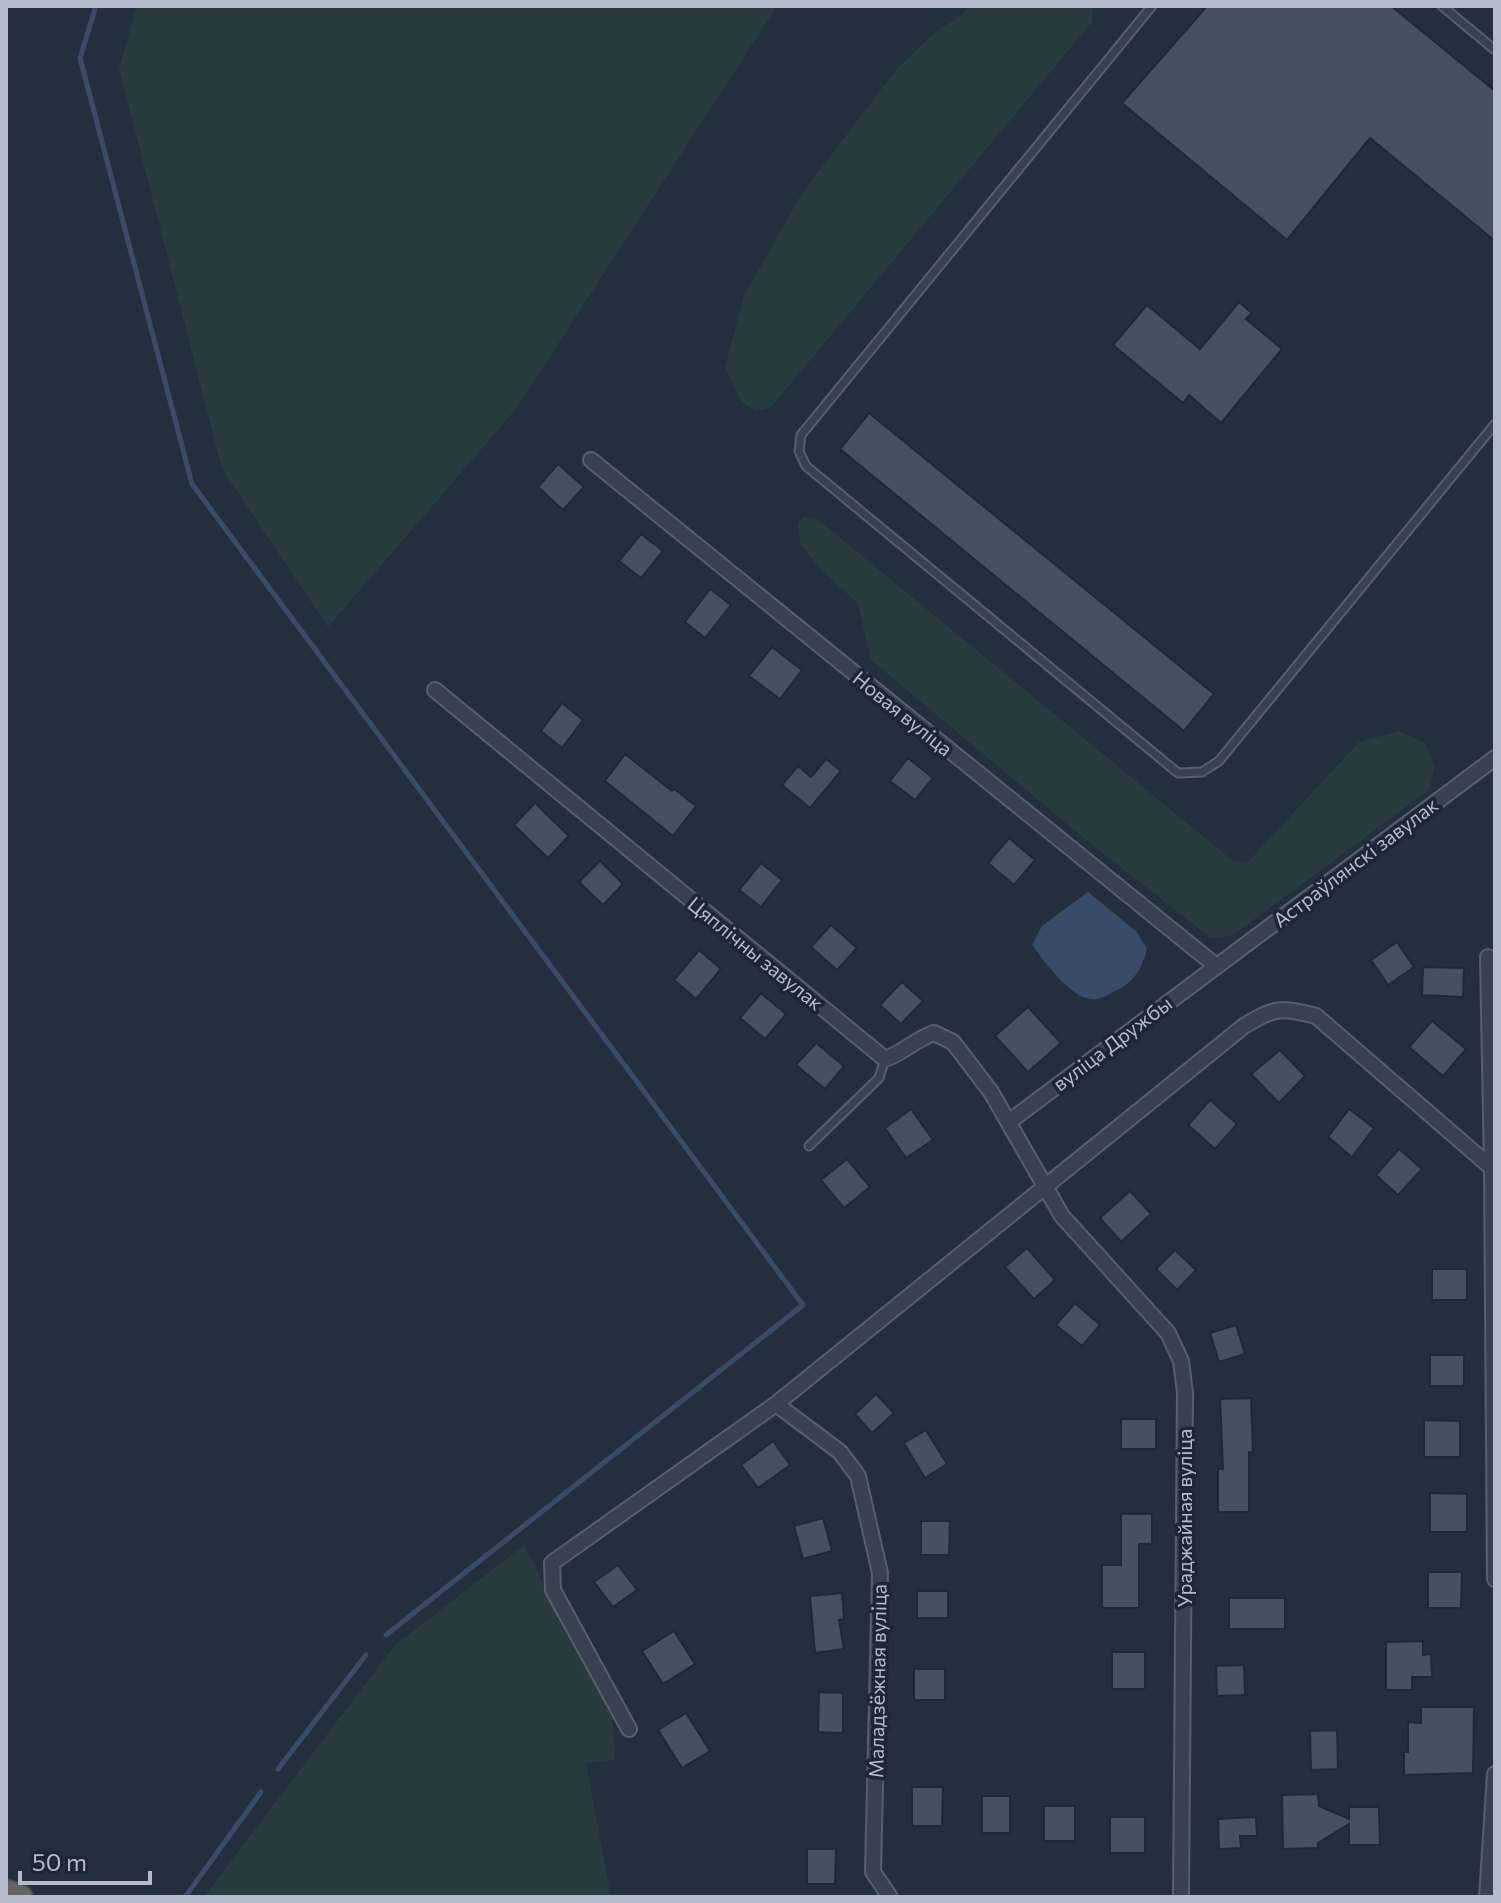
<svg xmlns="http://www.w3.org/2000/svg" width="1501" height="1903" font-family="Commissioner,sans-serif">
<rect width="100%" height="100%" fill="#242f3e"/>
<g fill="#263c3f">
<path d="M137,6h640l-261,403 -188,218 -106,-158 -103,-401z"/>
<path d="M969,6h124l-1,16 -321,385 -16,4 -14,-10 -16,-34 19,-71 57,-101 94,-124 39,-38 29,-19z"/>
<path d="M803,517l13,1 417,343 15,1 111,-120 40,-11 26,12 10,23 -6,24 -197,146 -21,2 -120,-94 -220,-184 -13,-56 -39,-37 -19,-24 -2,-19z"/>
<path d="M524,1545l88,170 3,45 -29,3 25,134h-407l190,-251z"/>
</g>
<path fill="#394c67" d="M1088,892l49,40 10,17c-5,19 -13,34 -32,42 -5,3 -12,7 -18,8 -24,4 -52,-37 -65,-54l10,-19z"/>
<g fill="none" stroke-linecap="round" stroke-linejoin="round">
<g stroke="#394c67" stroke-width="5">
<path d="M96,6l-16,52 112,426 611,821 -417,330"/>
<path d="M278,1769l88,-114"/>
<path d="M185,1897l76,-105"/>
</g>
</g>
<g fill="#455162" stroke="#1f2835" stroke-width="2">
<path d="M1207,6h184l104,85v150l-125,-103 -83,102 -165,-137z"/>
<path d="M1239,302l13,11 -6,6 36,30 -61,74 -32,-28 -6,8 -70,-58 34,-40 53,44z"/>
<path d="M869,413l345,281 -30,37 -344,-282z"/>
<path d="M558,464l26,23 -21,23 -25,-23z"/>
<path d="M641,534l22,17 -22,27 -22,-17z"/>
<path d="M710,589l21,16 -26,33 -20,-16z"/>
<path d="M772,647l30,23 -22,29 -31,-23z"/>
<path d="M562,703l21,17 -21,28 -21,-17z"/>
<path d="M625,754l47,37 2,-2 22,17 -23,30 -68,-55z"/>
<path d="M908,758l25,20 -18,22 -25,-19z"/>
<path d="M826,759l15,12 -31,37 -28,-23 16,-19 13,11z"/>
<path d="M535,803l34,33 -21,22 -34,-33z"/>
<path d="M1009,838l26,22 -21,25 -26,-22z"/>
<path d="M600,861l23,23 -20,21 -24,-23z"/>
<path d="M761,863l21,17 -21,27 -22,-17z"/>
<path d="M831,925l26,23 -20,22 -26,-23z"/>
<path d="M1397,942l17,25 -26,18 -17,-25z"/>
<path d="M699,950l22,19 -25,30 -22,-19z"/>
<path d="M1423,967l41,1 -1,29 -41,-2z"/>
<path d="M902,982l21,19 -22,23 -21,-19z"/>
<path d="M761,993l25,21 -21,25 -25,-21z"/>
<path d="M1028,1007l33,36 -33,29 -33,-36z"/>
<path d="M1432,1021l34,28 -23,27 -34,-29z"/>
<path d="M816,1043l28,23 -19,23 -29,-24z"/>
<path d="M1280,1050l25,26 -26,27 -28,-29z"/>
<path d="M1210,1100l27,24 -22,25 -27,-24z"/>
<path d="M911,1109l22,31 -27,18 -21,-30z"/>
<path d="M1349,1109l25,19 -22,29 -24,-20z"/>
<path d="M1399,1149l23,20 -24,26 -22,-20z"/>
<path d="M847,1159l23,28 -26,21 -23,-28z"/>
<path d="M1130,1191l21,23 -30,28 -21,-24z"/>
<path d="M1027,1248l28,32 -21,19 -29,-32z"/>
<path d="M1175,1250l21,20 -19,20 -21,-21z"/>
<rect x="1432" y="1269" width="35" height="31"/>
<path d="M1075,1303l25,22 -18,21 -26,-21z"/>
<path d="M1236,1325l9,29 -26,8 -9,-29z"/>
<rect x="1430" y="1355" width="34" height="31"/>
<path d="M876,1394l18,19 -22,20 -17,-19z"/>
<path d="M1251,1398l2,54h-4v60h-31v-43h5l-3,-70z"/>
<rect x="1121" y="1419" width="35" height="30"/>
<path d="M1424,1420l36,1v36h-36z"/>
<path d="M926,1430l21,34 -22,14 -21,-35z"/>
<path d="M773,1441l17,24 -32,23 -17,-23z"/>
<path d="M1430,1493l37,1v38h-37z"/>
<path d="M1121,1514h31v30h-13v64h-37v-43h19z"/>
<path d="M823,1518l9,33 -29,8 -9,-33z"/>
<path d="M921,1521h29l-1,34h-28z"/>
<path d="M618,1565l19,25 -24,17 -19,-25z"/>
<path d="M1428,1572h34l-1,36h-33z"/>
<rect x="917" y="1591" width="31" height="27"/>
<path d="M842,1593l2,26 -5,1 5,29 -29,4 -5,-57z"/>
<rect x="1229" y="1598" width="56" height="31"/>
<path d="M674,1631l21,33 -32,20 -21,-33z"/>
<path d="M1423,1641v14l8,-1 1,23h-20v13h-26v-48z"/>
<rect x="1112" y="1652" width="33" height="37"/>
<path d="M1244,1665l1,30 -28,1 -1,-30z"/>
<rect x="914" y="1669" width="31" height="31"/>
<path d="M819,1692l24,1v40l-25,-1z"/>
<path d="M1421,1707h53l-1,66 -69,2v-23h4v-30l13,1z"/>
<path d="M686,1713l24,38 -28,17 -24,-38z"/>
<path d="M1337,1730l1,39 -27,1 -1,-39z"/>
<path d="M912,1787h31l-1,39h-30z"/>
<path d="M1318,1794l1,12 30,13v-12h30l1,38h-31v-21l-31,19v5l-35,1 -1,-54z"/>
<rect x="982" y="1796" width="28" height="37"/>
<rect x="1044" y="1806" width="31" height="35"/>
<rect x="1110" y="1817" width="35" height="36"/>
<path d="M1256,1817l1,19h-17l1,12 -22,1 -1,-30z"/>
<path d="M807,1849h29l-1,35h-28z"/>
</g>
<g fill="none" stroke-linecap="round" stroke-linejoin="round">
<g stroke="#565f6c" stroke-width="11">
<g id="service">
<path d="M1152,6l-351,429 -2,16 7,15 372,307 24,-1 17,-11 276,-337"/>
<path d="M1442,6l53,44"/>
<path d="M809,1146l70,-68 6,-19"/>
</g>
</g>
<g stroke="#565f6c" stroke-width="18">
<g id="minor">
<path d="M591,460l624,505"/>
<path d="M435,690l450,369c18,-6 31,-20 49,-26l19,9 38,50 71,124 106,117 13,28 4,32 -4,504"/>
<path d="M1488,957l4,211 3,411"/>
<path d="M1010,1121l485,-363"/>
<path d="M776,1404l64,48 18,24 22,97 -7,299 17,25"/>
<path d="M629,1729l-76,-139 -1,-27 224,-159 468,-378c31,-19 37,-19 72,-10l176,152"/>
<path d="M1487,1897l8,-123"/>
</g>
</g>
<g stroke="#434c59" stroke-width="26">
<path id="trunk" d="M6,1891l15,6"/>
</g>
<use href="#service" stroke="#38414e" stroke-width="7"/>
<use href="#minor" stroke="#38414e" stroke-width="14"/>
<use href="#trunk" stroke="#656462" stroke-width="22"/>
</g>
<g text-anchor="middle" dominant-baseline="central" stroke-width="7" stroke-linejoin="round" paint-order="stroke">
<g font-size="20" fill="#b4bcc9" stroke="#1d2633">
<text transform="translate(903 713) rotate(39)">Новая вуліца</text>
<text transform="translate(1355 862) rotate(-37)">Астраўлянскі завулак</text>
<text transform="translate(756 953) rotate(39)">Цяплічны завулак</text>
<text transform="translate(1112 1043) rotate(-37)">вуліца Дружбы</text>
<text transform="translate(1184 1518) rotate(-90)">Ураджайная вуліца</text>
<text transform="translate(877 1681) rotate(-89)">Маладзёжная вуліца</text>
</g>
</g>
<rect width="1501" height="1903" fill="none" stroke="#b4bcc9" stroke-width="16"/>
<path d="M20 1871v12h130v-12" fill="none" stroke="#b4bcc9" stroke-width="4"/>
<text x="32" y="1871" font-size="24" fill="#b4bcc9" stroke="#1d2633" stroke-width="6" paint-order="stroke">50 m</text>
</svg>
